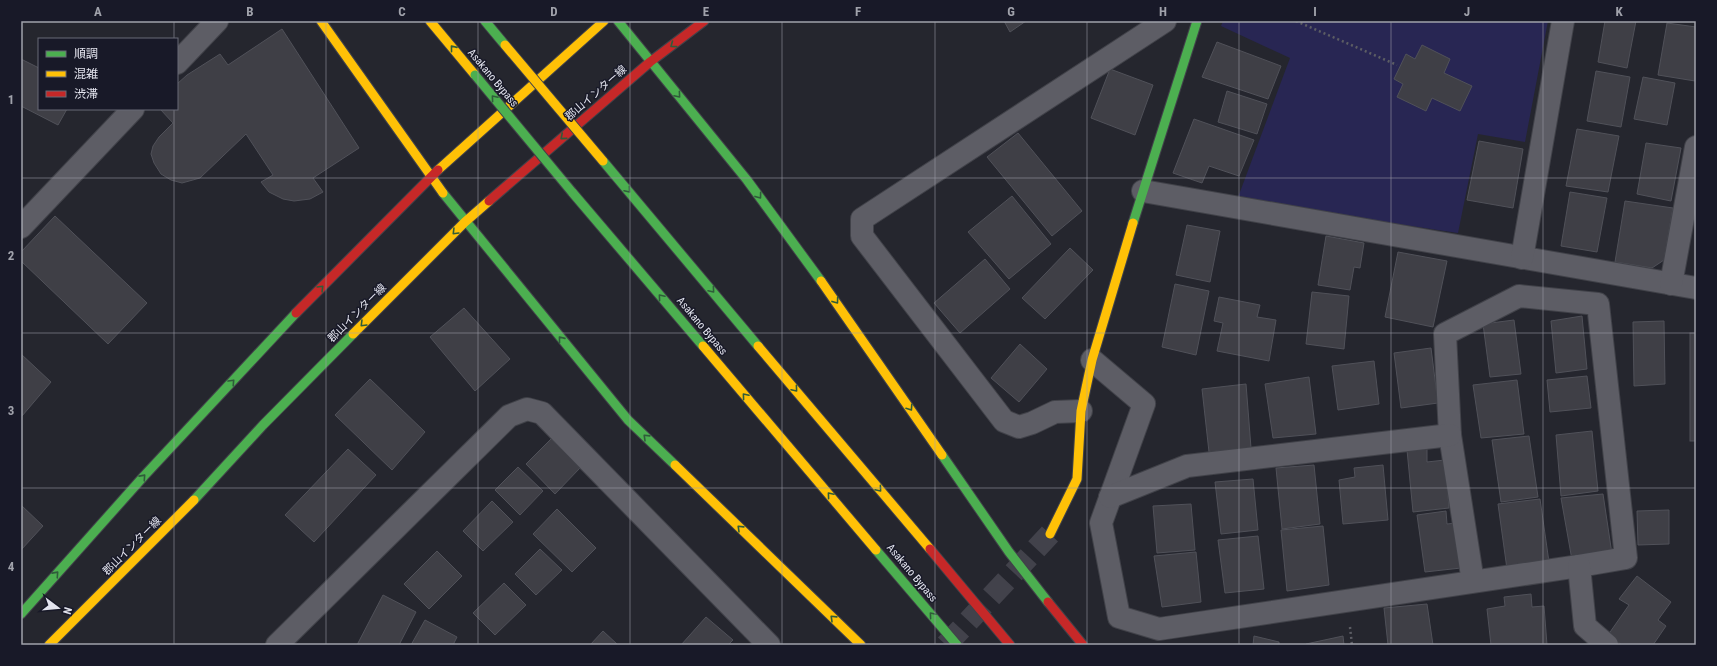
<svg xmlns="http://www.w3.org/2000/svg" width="1717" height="666" font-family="'Roboto Condensed','Noto Sans JP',sans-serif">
<rect width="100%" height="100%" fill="#25262e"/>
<path fill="#282653" d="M1223,21h325l-23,121 -47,-8 -20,99 -221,-33 53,-142 -69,-32z"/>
<g fill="#3f3f46" stroke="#505159">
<path d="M1004,21h22l-16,11z"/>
<path d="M1605,21h31l-9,47 -29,-6z"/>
<path d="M1667,23l29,4 -1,54 -37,-6z"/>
<path d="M282,29l77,119 -46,30 10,14 -13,7 -16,2 -11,-2 -14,-7 -8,-10 12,-7 -27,-41 -46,44 -18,5 -11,-3 -10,-6 -7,-11 -3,-9 2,-8 6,-9 14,-14 -13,-14h17v-25l10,-9 33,-21 8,11z"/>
<path d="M1217,42l64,24 -13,33 -66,-22z"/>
<path d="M1422,45l28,14 -6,14 28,13 -12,25 -28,-13 -6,13 -29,-14 6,-13 -9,-5 12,-25 9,5z"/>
<path d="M21,59l18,9v41h28l-9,16 -37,-19z"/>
<path d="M1110,69l43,16 -18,50 -44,-17z"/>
<path d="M1596,71l34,6 -9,50 -34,-6z"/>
<path d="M1643,77l32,6 -8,42 -33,-6z"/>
<path d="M1227,91l40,13 -10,30 -39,-12z"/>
<path d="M1194,119l60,21 -15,36 -30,-10 -7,17 -29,-10z"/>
<path d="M1577,129l42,7 -11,56 -42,-6z"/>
<path d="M1018,133l64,78 -30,25 -65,-79z"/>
<path d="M1479,141l44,8 -10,59 -46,-8z"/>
<path d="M1646,143l35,5 -10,53 -34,-7z"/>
<path d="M1570,192l37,6 -10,54 -36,-6z"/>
<path d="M1012,196l39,48 -42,35 -41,-47z"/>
<path d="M1625,201l48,7 -9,52 -12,8 -37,-6z"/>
<path d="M55,216l92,87 -39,41 -87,-83v-9z"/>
<path d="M1187,225l33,6 -10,51 -34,-7z"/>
<path d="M1326,236l38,7 -4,25 -6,-1 -4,23 -32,-5z"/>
<path d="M1070,248l23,22 -48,49 -23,-21z"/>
<path d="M1398,252l49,9 -14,66 -48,-10z"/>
<path d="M985,259l25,30 -50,44 -26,-30z"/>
<path d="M1175,284l34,7 -13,64 -34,-8z"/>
<path d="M1312,292l37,4 -5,53 -38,-5z"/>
<path d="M1219,297l41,8 -3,12 19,3 -7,41 -52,-10 6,-28 -9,-2z"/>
<path d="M464,308l46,51 -35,32 -45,-54z"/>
<path d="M1582,316l5,53 -31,4 -5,-52z"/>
<path d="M1514,320l7,54 -31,3 -7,-53z"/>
<path d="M1664,321l1,63 -31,2 -1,-64z"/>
<rect x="1690" y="333" width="6" height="108"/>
<path d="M1020,344l27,25 -28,33 -28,-24z"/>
<path d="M1431,348l7,55 -37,5 -7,-55z"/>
<path d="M21,354l30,28 -29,34h-1z"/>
<path d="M1374,361l5,43 -41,6 -6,-44z"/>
<path d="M1587,376l4,32 -41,4 -3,-32z"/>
<path d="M1309,377l7,57 -43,4 -8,-54z"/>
<path d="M370,379l55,53 -33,38 -57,-55z"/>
<path d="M1517,380l7,54 -43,4 -8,-53z"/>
<path d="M1246,384l5,64 -42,4 -7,-63z"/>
<path d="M1592,431l6,60 -37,5 -5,-61z"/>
<path d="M1529,436l9,61 -37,5 -9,-62z"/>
<path d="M551,439l29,29 -25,26 -29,-30z"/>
<path d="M348,449l28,26 -62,67 -29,-27z"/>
<path d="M1427,449v13l18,-2 4,48 -36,4 -6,-62z"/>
<path d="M1314,465l6,59 -38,5 -6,-61z"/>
<path d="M1383,465l5,55 -45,4 -4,-44 16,-3 -1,-9z"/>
<path d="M518,467l25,24 -23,24 -25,-25z"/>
<path d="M1253,479l5,51 -37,4 -6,-52z"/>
<path d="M1603,494l9,60 -40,6 -11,-62z"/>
<path d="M1540,499l9,63 -42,7 -9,-65z"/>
<path d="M492,501l21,21 -30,29 -20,-20z"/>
<path d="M1191,504l4,46 -38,3 -4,-47z"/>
<path d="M21,505l22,21 -22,24z"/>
<path d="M557,509l39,39 -24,24 -39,-38z"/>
<path d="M1669,510v34l-31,1 -1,-34z"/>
<path d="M1446,511l1,13 9,-1 5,45 -36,4 -8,-57z"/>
<path d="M1323,526l6,59 -42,6 -6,-61z"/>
<path d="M1258,536l6,53 -39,4 -7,-53z"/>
<path d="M540,549l22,21 -26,25 -21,-21z"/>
<path d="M437,551l25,25 -33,33 -25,-25z"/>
<path d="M1196,552l5,50 -39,5 -8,-51z"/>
<path d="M1637,576l34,26 -13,18 8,6 -13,19h-31l-14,-10 21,-30 -10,-6z"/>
<path d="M504,583l22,22 -31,30 -22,-22z"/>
<path d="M1531,594l1,13 12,-1 3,39h-56l-4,-36 18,-3 -1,-9z"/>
<path d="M383,595l33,17 -17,33h-42z"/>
<path d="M1427,604l6,41h-45l-4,-37z"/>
<path d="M706,617l27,23 -5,5h-47z"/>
<path d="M425,620l32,17 -4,8h-42z"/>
<path d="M603,631l15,14h-28z"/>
<path d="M1254,636l25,6v3h-26z"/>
<path d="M1343,636l1,9h-38v-1z"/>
</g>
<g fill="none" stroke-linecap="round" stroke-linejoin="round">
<path stroke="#42424b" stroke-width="22" stroke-dasharray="22 11" stroke-linecap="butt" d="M946,645l104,-111"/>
<g stroke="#414249" stroke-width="24">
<g id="street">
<path d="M177,63l40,-42"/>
<path d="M1143,191l553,97"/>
<path d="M21,227l112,-118"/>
<path d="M1522,258l41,-237"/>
<path d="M1671,284l25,-137"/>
<path d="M1092,360l52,44 -43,119 18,94 40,12 420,-63 47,-8 -28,-254 -79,-8 -74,38 5,101 23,147"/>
<path d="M1081,411l-26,1 -23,11 -13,4 -15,-6 -142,-185v-17l303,-198"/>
<path d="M1110,497l77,-31 263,-31"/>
<path d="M1579,566l6,60 22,19"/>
<path d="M277,645l232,-229 18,-7 15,4 227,232"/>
</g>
</g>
<g stroke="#414249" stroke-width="11">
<g id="fast">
<path d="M485,21l20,24"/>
<path d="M618,21l129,159 74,101"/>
<path d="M603,161l155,185"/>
<path d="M572,192l131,154"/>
<path d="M443,193l185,227 47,45"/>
<path d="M1133,223l64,-202"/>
<path d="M942,455l67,97 39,50"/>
<path d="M194,500l69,-75 90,-91"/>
<path d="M876,550l81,95"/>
<path d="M21,614l123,-138 152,-163"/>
</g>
</g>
<g stroke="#414249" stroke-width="11">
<g id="slow">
<path d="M321,21l122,172"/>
<path d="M430,21l45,54"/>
<path d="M438,170l166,-149"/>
<path d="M821,281l121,174"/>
<path d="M353,334l112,-112 24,-21"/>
<path d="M703,346l173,204"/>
<path d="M758,346l172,203"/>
<path d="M675,465l186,180"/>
<path d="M1050,534l27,-55 4,-68 11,-51 41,-137"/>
<path d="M49,645l145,-145"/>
</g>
</g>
<g stroke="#414249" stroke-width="11">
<g id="jam">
<path d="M489,201l161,-139 54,-41"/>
<path d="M296,313l142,-143"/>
<path d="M930,549l80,96"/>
<path d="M1048,602l35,43"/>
</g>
</g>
<g stroke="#5c5d64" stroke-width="2.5" stroke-dasharray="2 3" stroke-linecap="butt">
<path d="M1296,21l101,44"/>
<path d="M1350,627l2,18"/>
</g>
<use href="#street" stroke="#5d5d65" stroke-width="22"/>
<use href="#fast" stroke="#4caf50" stroke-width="9"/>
<use href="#slow" stroke="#ffc107" stroke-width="9"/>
<use href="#jam" stroke="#c62828" stroke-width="9"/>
<g stroke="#414249" stroke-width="11" stroke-linecap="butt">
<path id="fast-bridge" d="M475,75l97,117"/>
</g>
<g stroke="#414249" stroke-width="11" stroke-linecap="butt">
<path id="slow-bridge" d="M505,45l98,116"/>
</g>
<use href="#fast-bridge" stroke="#4caf50" stroke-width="9"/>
<use href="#slow-bridge" stroke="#ffc107" stroke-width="9"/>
</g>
<defs><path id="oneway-chevron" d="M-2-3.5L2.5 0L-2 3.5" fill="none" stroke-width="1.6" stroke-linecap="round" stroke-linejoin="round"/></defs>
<g stroke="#2f5c3a">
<use href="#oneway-chevron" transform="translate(673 45) rotate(143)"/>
<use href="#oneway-chevron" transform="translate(453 48) rotate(-129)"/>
<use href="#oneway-chevron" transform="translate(678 95) rotate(50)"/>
<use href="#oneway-chevron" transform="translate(494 98) rotate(-130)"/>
<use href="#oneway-chevron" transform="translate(563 137) rotate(139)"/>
<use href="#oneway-chevron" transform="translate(628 190) rotate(50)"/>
<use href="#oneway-chevron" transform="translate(759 196) rotate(54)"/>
<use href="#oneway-chevron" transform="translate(455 232) rotate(135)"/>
<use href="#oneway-chevron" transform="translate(321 288) rotate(-45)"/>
<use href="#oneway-chevron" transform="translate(712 290) rotate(50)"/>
<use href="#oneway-chevron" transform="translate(661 297) rotate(-130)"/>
<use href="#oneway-chevron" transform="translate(836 301) rotate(54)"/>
<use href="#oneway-chevron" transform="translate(363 324) rotate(135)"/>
<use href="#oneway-chevron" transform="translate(561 339) rotate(-129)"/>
<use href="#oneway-chevron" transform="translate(232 382) rotate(-47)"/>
<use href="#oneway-chevron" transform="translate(795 389) rotate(50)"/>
<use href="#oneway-chevron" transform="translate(745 396) rotate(-130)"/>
<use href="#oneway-chevron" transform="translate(910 408) rotate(56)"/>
<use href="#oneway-chevron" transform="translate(646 437) rotate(-136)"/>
<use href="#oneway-chevron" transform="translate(143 477) rotate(-48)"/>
<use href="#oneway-chevron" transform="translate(879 489) rotate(50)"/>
<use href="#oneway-chevron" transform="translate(830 495) rotate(-130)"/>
<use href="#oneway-chevron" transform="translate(740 528) rotate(-136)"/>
<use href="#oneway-chevron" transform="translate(56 574) rotate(-48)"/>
<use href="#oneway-chevron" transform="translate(932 615) rotate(-130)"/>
<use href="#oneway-chevron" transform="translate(833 618) rotate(-136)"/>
</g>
<path fill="none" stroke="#a0a2ab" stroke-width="1" stroke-opacity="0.55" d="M174,21v18M326,21v624M478,21v624M630,21v624M782,21v624M935,21v624M1087,21v624M1239,21v624M1391,21v624M1543,21v624M174,109v536M21,178h1675M21,333h1675M21,488h1675"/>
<g text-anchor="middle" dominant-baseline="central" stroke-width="3" stroke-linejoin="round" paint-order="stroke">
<g font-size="11" fill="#e3e4ee" stroke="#181928">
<text transform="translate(493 78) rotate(50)">Asakano Bypass</text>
<text transform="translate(596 93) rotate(-41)">郡山インター線</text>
<text transform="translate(357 313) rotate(-45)">郡山インター線</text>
<text transform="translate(702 326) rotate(50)">Asakano Bypass</text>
<text transform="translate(132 546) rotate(-45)">郡山インター線</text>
<text transform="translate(912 573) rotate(50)">Asakano Bypass</text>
</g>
</g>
<rect width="1717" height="666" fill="none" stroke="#181928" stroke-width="44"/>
<rect x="38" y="38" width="140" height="72" fill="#181928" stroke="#696a77"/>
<rect x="46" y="51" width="20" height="6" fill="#4caf50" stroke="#696a77"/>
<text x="74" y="58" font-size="12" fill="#e3e4ee">順調</text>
<rect x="46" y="71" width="20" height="6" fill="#ffc107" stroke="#696a77"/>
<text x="74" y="78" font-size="12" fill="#e3e4ee">混雑</text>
<rect x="46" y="91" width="20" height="6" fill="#c62828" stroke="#696a77"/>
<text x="74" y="98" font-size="12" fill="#e3e4ee">渋滞</text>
<g transform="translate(58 608) rotate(106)" stroke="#181928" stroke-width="3" paint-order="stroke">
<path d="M0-3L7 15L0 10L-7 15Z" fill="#e3e4ee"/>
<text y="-6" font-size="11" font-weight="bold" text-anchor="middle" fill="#e3e4ee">N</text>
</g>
<rect x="22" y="22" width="1673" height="622" fill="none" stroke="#a0a2ab" stroke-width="1.5"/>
<g font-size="13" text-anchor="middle" font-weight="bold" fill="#a0a2ab">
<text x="98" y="16">A</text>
<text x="250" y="16">B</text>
<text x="402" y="16">C</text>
<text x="554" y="16">D</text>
<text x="706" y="16">E</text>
<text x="858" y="16">F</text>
<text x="1011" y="16">G</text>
<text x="1163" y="16">H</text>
<text x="1315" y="16">I</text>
<text x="1467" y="16">J</text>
<text x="1619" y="16">K</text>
<text x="11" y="104">1</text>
<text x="11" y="260">2</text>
<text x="11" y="415">3</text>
<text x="11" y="571">4</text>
</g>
</svg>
